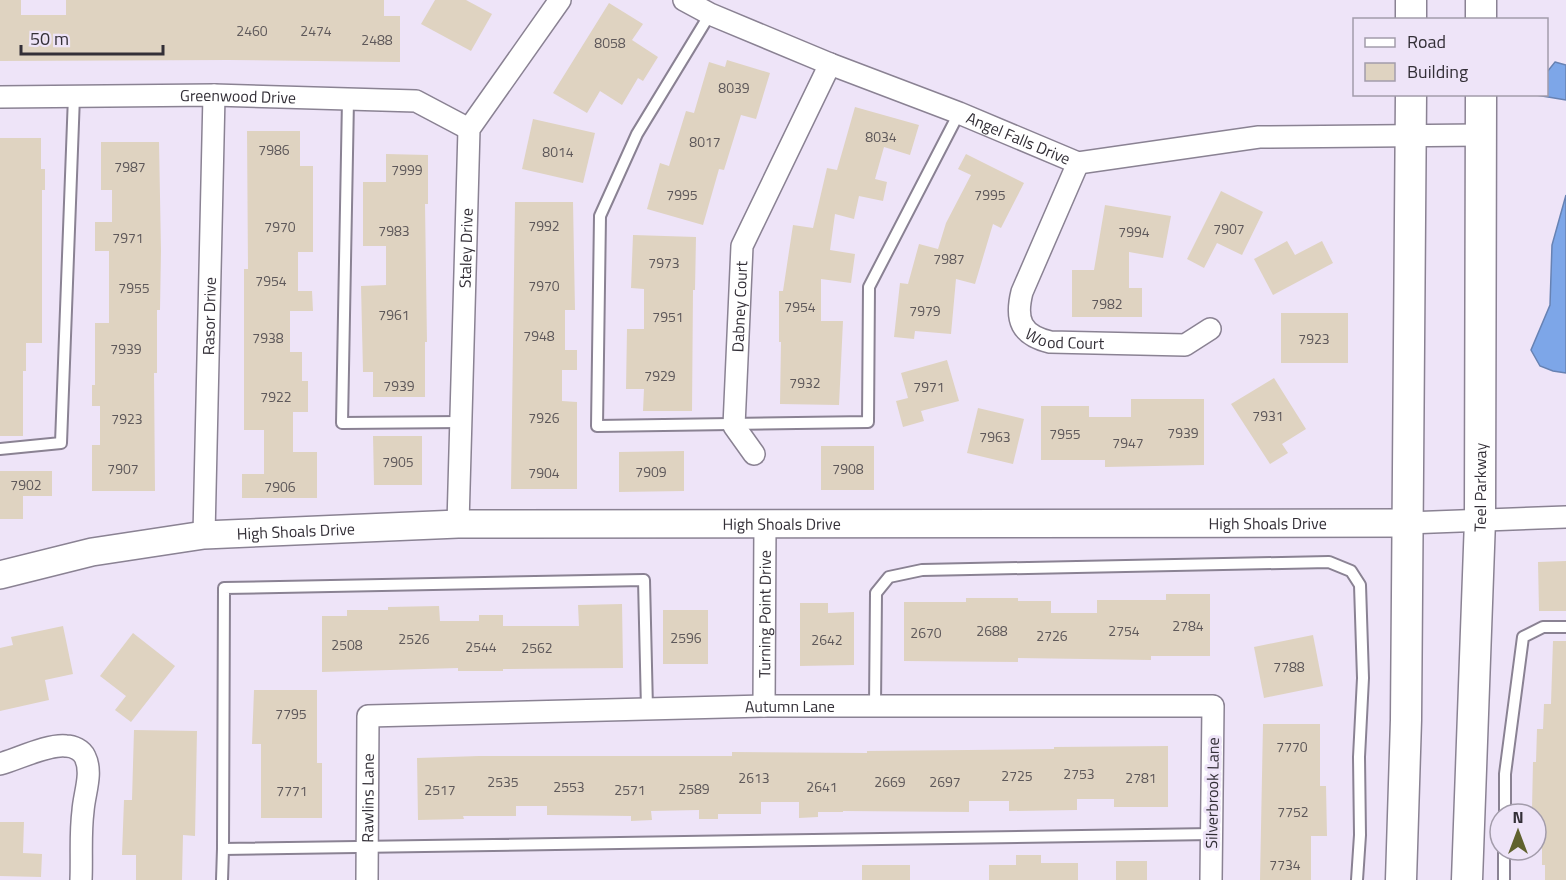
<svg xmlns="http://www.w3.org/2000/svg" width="1566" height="880" font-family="'Titillium Web',sans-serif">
<rect width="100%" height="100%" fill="#eee4f8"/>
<g fill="#7da6e8" stroke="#6782b3" stroke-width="1.5">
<path d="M1555,62l11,3v35l-30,-5 10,-1 1,-22z"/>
<path d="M1566,195v178l-13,-2 -13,-5 -9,-16 19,-45 2,-60z"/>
</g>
<g fill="#dfd3c1">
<path d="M0,0h21v15h45v-15h318v16h16v46l-172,-2 -228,1z"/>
<path d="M435,0h31l26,14 -21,37 -50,-27z"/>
<path d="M609,3l34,21 -11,16 26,17 -15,24 -5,-3 -16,27 -22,-14 -13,22 -34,-20z"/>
<path d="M727,60l43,13 -14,46 -15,-4 -17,55 -5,-1 -16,56 -56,-16 13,-46 9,3 17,-55 8,2 15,-51 16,5z"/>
<path d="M855,107l64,18 -9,30 -26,-8 -9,32 12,3 -4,19 -24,-5 -5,23 -19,-5 -5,36 25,4 -4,29 -30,-4v42h22l-4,84 -59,-1 1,-62h-2v-51h4l10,-66 20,3 14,-60 10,2z"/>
<path d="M533,119l62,14 -12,50 -61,-14z"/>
<path d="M247,131h53v35h13v86h-15v39h14l1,20h-23v41h12v29h6v31h-15v40h24v46h-75v-24h22v-44h-20v-161h4z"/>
<path d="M0,138h41v31h4v21h-3v153h-16v28h-3v65h-23z"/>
<path d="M101,142h58l2,109 -1,59h-3v63h-3l1,118h-63v-46h8v-39h-8v-21h3v-62h14v-72h-14v-29h17v-32h-11z"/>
<path d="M386,154l42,1v49h-3l2,138h-2v55h-52v-25h-10l-2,-86 25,-1v-39h-23v-64h23z"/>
<path d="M966,154l58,29 -23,45 -8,-4 -18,60 -19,-5 -5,55 -36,-3 -1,8 -20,-2 6,-54 8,1 11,-40 19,5 8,-26 25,-48 -13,-6z"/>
<path d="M1221,191l42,21 -21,43 -25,-12 -13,25 -17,-9z"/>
<path d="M515,202h58l2,108h-10v40h12v20h-15v31l15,1v87h-66z"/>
<path d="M1105,205l66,11 -8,42 -34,-6v36h13v29h-70v-47h22z"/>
<path d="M633,235l63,2 -1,53h-2l-1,121h-49l1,-22h-18l1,-60h17v-40l-13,-1z"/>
<path d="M1287,241l8,14 27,-14 11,22 -60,32 -19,-36z"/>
<rect x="1281" y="313" width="67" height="50"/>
<path d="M947,360l12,41 -38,10 3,10 -21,6 -7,-26 12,-3 -7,-25z"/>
<path d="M1274,378l32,51 -24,15 6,9 -18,11 -39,-60z"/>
<path d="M1131,399h73v66l-99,2v-7h-64v-54h48v11h42z"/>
<path d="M978,408l46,11 -11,45 -46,-11z"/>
<path d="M373,436h49v49h-48z"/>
<rect x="821" y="446" width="53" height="44"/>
<path d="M684,451v40l-65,1v-40z"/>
<path d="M0,471h52v25h-29v23h-23z"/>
<path d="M1566,561v50h-27l-1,-49z"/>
<path d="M1166,594h44v62h-59v4l-133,-2v4l-114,-1v-59h62v-4h52v3h33v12h46v-13h69z"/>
<path d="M800,603h28v10l26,-1v53l-54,1z"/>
<path d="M622,604l1,64 -120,1v2h-45v-3l-136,4v-56h25v-6h41v-3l51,-1 1,15h39v-6h24v11h76l-1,-21z"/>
<rect x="663" y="610" width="45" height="54"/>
<path d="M63,626l10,48 -28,6 4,20 -49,11v-63l13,-3 -2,-8z"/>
<path d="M133,633l42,33 -44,56 -16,-12 11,-14 -26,-20z"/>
<path d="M1313,635l10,51 -59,12 -10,-51z"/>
<path d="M1553,641h13v239h-21v-15h-3v-25h-6v-31h-4l1,-47h3l1,-33h6l1,-25h7z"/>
<path d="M254,690h63v73h5v55h-61v-74h-9z"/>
<path d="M1263,724h57v62h6l1,50h-16v44h-51z"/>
<path d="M134,730l63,1 -2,105 -12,-1 -1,45h-46v-25h-14l2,-55h8z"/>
<path d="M1168,746v61h-54v-8h-37v11l-68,1v-10h-40v11l-126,-1v1h-25v5l-19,1v-16h-38v12h-43v5h-19v-9l-48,1 1,9 -21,1v-5l-84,-1v-9h-31v10h-53l1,3 -46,1 -1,-62 62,-2h253v-4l135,1v-2l187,-2v-2z"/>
<path d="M0,822h24l-1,31 19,1 -1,23 -41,-1z"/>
<path d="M1016,855h25v8h37v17h-89v-15h27z"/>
<rect x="1116" y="861" width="31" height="19"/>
<rect x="862" y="865" width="48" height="15"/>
</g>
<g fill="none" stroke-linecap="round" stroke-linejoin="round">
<g stroke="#8a8293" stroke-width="14">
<g id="service">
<path d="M710,14l-73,120 -37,82 -3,210 271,-4 1,-135 90,-174"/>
<path d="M348,100l-6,323 120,-1"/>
<path d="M0,449l61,-6 13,-347"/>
<path d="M875,706l1,-113 13,-16 33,-7 407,-8 22,9 9,14 3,93 -4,79 1,78 -3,45"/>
<path d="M647,709l-3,-129 -420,8 -1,261 989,-15"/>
<path d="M1505,814v-40l18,-137 20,-10h23"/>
<path d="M222,880l1,-31"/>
<path d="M1504,880v-30"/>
</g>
</g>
<g stroke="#8a8293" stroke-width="24">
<g id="minor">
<path id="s1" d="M684,0l26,14 120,50 129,49 119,50 181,-26 222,-2"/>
<path id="s2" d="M0,97l214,-2 202,6 53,28"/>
<path id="s3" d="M1078,163l-56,129c-7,28 -1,43 28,50l135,3 25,-16"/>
<path id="s4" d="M754,454l-20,-28 8,-180 88,-182"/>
<path d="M1407,523l159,-6"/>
<path id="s5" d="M458,524l11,-395 91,-129"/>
<path id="s6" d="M204,535l10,-440"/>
<path id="s7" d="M764,706l1,-182"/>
<path d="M0,764c18,-5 48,-20 66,-18 7,0 16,4 19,11 8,16 -1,37 -2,54 -3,23 -1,46 -2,69"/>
<path id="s8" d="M367,880l1,-164 396,-10h449l-2,174"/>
</g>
</g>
<g stroke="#8a8293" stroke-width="30">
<g id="tertiary">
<path id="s9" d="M0,575l92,-23 112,-17 254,-11 949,-1"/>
</g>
</g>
<g stroke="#8a8293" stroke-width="33">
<g id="secondary">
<path d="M1411,20v-20"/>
<path d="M1481,20v-20"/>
<path d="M1401,880l5,-160 5,-626"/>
<path id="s10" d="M1467,880l13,-360 1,-426"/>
</g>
</g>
<use href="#service" stroke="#fff" stroke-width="10"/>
<use href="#minor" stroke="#fff" stroke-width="21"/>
<use href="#tertiary" stroke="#fff" stroke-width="27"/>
<use href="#secondary" stroke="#fff" stroke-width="30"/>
</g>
<g text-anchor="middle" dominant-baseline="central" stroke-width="6" stroke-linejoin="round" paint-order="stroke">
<g font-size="14" fill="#5e585a">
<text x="252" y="30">2460</text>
<text x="316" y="30">2474</text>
<text x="377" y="39">2488</text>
<text x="610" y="42">8058</text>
<text x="734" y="87">8039</text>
<text x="881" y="136">8034</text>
<text x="705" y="141">8017</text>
<text x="274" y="149">7986</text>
<text x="558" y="151">8014</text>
<text x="130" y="166">7987</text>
<text x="407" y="169">7999</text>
<text x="682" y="194">7995</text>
<text x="990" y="194">7995</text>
<text x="544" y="225">7992</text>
<text x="280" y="226">7970</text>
<text x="1229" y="228">7907</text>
<text x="394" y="230">7983</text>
<text x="1134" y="231">7994</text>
<text x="128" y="237">7971</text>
<text x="949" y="258">7987</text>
<text x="664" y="262">7973</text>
<text x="271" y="280">7954</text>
<text x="544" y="285">7970</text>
<text x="134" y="287">7955</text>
<text x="1107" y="303">7982</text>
<text x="800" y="306">7954</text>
<text x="925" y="310">7979</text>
<text x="394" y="314">7961</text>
<text x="668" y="316">7951</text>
<text x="539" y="335">7948</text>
<text x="268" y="337">7938</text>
<text x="1314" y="338">7923</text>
<text x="126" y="348">7939</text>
<text x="660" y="375">7929</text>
<text x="805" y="382">7932</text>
<text x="399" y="385">7939</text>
<text x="929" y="386">7971</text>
<text x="276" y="396">7922</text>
<text x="1268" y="415">7931</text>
<text x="544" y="417">7926</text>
<text x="127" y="418">7923</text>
<text x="1183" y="432">7939</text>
<text x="1065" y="433">7955</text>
<text x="995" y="436">7963</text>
<text x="1128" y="442">7947</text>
<text x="398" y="461">7905</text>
<text x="123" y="468">7907</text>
<text x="848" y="468">7908</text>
<text x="651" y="471">7909</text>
<text x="544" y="472">7904</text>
<text x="26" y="484">7902</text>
<text x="280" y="486">7906</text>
<text x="1188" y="625">2784</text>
<text x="992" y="630">2688</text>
<text x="1124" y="630">2754</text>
<text x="926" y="632">2670</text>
<text x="1052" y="635">2726</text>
<text x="686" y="637">2596</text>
<text x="414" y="638">2526</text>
<text x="827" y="639">2642</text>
<text x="347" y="644">2508</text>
<text x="481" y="646">2544</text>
<text x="537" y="647">2562</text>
<text x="1289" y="666">7788</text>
<text x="291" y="713">7795</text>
<text x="1292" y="746">7770</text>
<text x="1079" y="773">2753</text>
<text x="1017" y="775">2725</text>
<text x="754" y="777">2613</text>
<text x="1141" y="777">2781</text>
<text x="503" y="781">2535</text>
<text x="890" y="781">2669</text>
<text x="945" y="781">2697</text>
<text x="569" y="786">2553</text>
<text x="822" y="786">2641</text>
<text x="694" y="788">2589</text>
<text x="440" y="789">2517</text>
<text x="630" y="789">2571</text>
<text x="292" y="790">7771</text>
<text x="1293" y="811">7752</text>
<text x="1285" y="864">7734</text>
</g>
<g font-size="16" fill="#332f37" stroke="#eee4f8">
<text stroke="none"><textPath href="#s2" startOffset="238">Greenwood Drive</textPath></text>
<text stroke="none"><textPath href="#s1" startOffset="362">Angel Falls Drive</textPath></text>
<text stroke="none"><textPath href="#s5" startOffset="276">Staley Drive</textPath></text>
<text stroke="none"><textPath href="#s4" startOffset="154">Dabney Court</textPath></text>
<text stroke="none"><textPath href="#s6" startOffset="219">Rasor Drive</textPath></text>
<text stroke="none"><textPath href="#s3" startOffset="222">Wood Court</textPath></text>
<text stroke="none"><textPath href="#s10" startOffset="393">Teel Parkway</textPath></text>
<text stroke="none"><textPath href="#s9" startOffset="1272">High Shoals Drive</textPath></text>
<text stroke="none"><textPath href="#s9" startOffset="786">High Shoals Drive</textPath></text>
<text stroke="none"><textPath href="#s9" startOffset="300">High Shoals Drive</textPath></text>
<text stroke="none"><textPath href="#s7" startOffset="92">Turning Point Drive</textPath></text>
<text stroke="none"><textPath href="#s8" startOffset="586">Autumn Lane</textPath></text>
<text transform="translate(1212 793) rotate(-89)">Silverbrook Lane</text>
<text stroke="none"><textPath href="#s8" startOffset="82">Rawlins Lane</textPath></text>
</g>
</g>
<rect x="1353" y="18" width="195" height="78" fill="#eee4f8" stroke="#a39cab" stroke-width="1.5"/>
<rect x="1365" y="38" width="30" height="9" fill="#ffffff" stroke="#a39cab" stroke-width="1.5"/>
<text x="1407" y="48" font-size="18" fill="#332f37">Road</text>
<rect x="1365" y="63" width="30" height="18" fill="#dfd3c1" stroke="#a39cab" stroke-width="1.5"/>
<text x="1407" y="78" font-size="18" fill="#332f37">Building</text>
<g transform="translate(1518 832)"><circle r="28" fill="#eee4f8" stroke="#a39cab" stroke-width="1.5"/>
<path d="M0-4.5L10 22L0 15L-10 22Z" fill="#5f612e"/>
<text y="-9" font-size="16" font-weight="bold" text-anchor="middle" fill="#332f37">N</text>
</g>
<path d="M21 45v9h142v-9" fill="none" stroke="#332f37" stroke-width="3"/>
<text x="30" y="45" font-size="18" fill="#332f37" stroke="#eee4f8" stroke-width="4.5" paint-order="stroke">50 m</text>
</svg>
